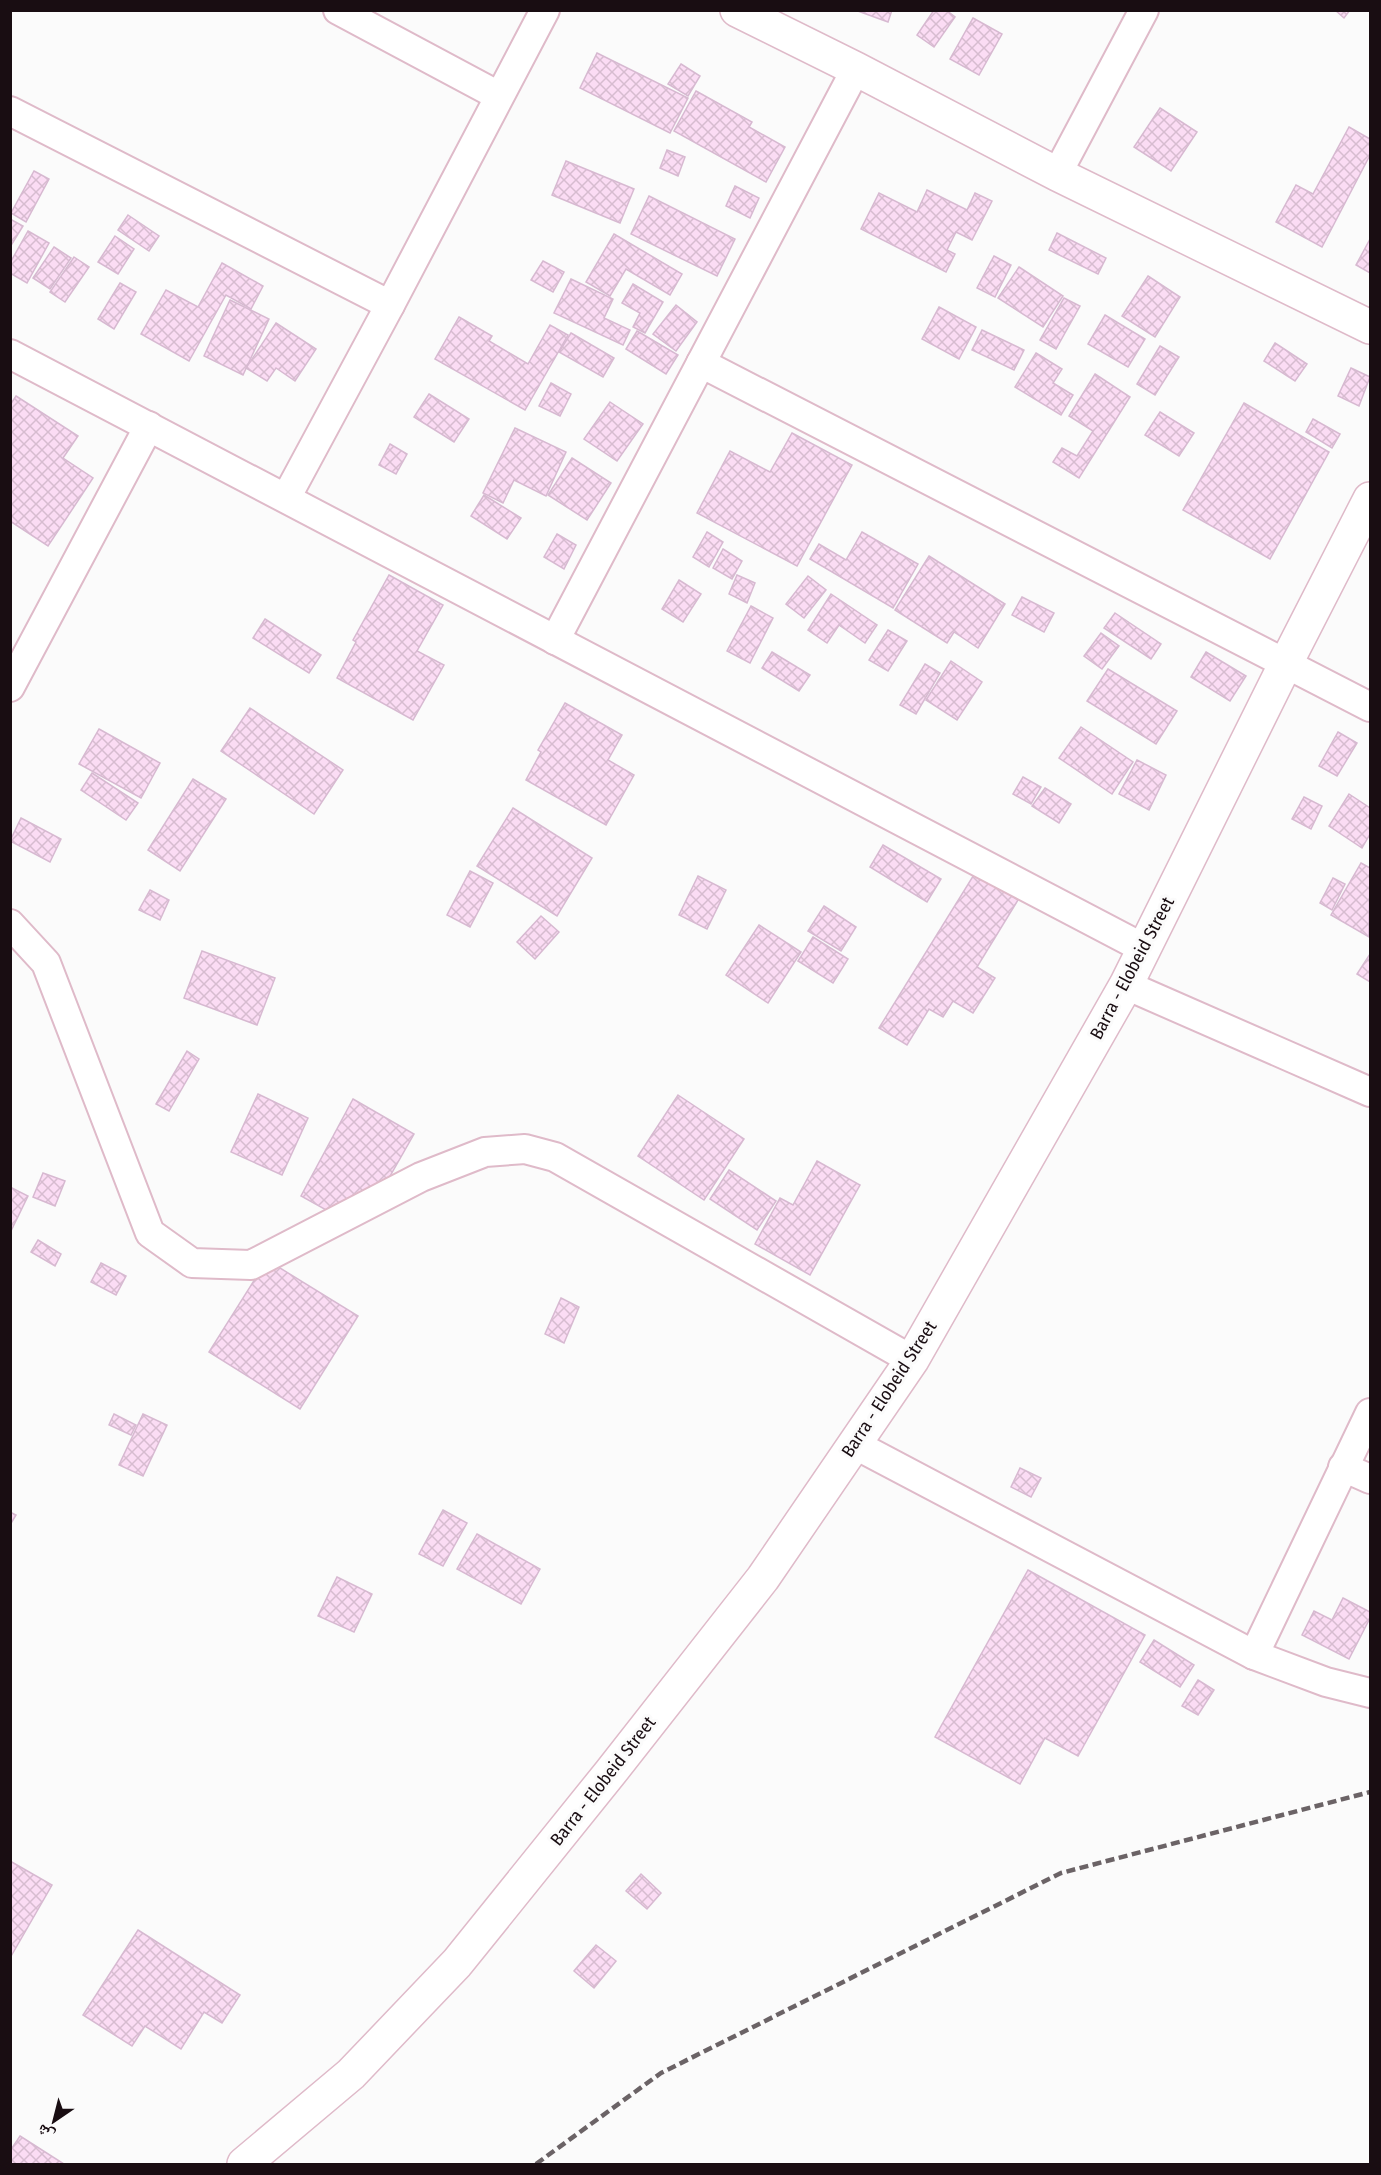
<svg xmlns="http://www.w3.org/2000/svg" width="1381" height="2175" font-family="'Fira Sans Condensed','Noto Naskh Arabic',sans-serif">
<defs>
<pattern id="building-cross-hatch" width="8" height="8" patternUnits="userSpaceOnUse" patternTransform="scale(1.5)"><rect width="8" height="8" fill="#fbdcf4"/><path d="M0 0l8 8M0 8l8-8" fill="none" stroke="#d7bcd0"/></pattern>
</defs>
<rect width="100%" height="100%" fill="#fbfbfb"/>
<g fill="url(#building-cross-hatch)" stroke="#d7b9d1" stroke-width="1.5">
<path d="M855,10h37l-4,12z"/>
<path d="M934,10h12l9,7 -21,30 -17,-12z"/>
<path d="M1335,10h15l-6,8z"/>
<path d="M973,18l29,16 -23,41 -29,-16z"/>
<path d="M597,53l91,45 -18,35 -90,-45z"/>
<path d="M681,64l19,12 -12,20 -20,-12z"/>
<path d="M696,91l56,31 -3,5 36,20 -19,35 -92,-51z"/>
<path d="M1160,108l37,24 -26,39 -37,-24z"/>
<path d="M1349,127l21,12v16l-48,92 -46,-25 20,-37 17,9z"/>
<path d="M667,150l18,7 -7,19 -18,-8z"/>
<path d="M566,161l68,28 -14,34 -68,-28z"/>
<path d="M34,171l15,8 -23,43 -15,-9z"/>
<path d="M735,186l24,12 -9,20 -24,-12z"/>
<path d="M927,190l40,20 8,-17 17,8 -20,39 -16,-8 -9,18 8,4 -9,18 -85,-43 18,-36 38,19z"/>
<path d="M649,196l86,43 -18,37 -86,-42z"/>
<path d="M128,215l31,21 -10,15 -31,-21z"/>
<path d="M10,219l13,7 -13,21z"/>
<path d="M28,231l21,12 -22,40 -17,-10v-10z"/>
<path d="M1057,233l49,25 -8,16 -49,-24z"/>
<path d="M614,234l68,40 -12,21 -44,-26 -16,27 -24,-14z"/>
<path d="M115,236l19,13 -16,25 -20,-12z"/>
<path d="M1370,239v34l-14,-8z"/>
<path d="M54,247l17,11 -21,31 -17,-11z"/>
<path d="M994,256l17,9 -16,32 -18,-9z"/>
<path d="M74,257l15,10 -24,35 -15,-10z"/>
<path d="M543,261l21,11 -11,20 -22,-12z"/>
<path d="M222,263l41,23 -12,23 -25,-14 -37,66 -48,-27 25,-44 32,17z"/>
<path d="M1019,267l44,29 -20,31 -45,-29z"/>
<path d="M1148,276l32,21 -25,40 -33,-21z"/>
<path d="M571,279l42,20 -9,19 26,12 -7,15 -69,-32z"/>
<path d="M120,283l16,9 -22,37 -16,-10z"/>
<path d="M633,284l30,18 -18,31 -12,-6 7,-14 -18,-10z"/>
<path d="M1064,298l16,8 -24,43 -16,-9z"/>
<path d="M230,300l39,19 -26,56 -39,-19z"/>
<path d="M676,305l21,17 -21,29 -23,-17z"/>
<path d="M939,307l37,20 -17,32 -37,-20z"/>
<path d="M1105,315l40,24 -17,28 -40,-23z"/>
<path d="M459,317l33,19 -3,5 39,23 22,-39 18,10 -43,75 -90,-51z"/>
<path d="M276,323l40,26 -21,32 -19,-13 -9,13 -21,-13z"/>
<path d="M982,330l42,20 -10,20 -42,-20z"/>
<path d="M637,331l41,24 -12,19 -40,-25z"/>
<path d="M571,333l43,25 -11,19 -44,-25z"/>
<path d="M1275,343l32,21 -12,17 -31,-20z"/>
<path d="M1160,346l19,11 -24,38 -18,-11z"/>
<path d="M1036,353l26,16 -9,14 20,12 -12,20 -46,-28z"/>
<path d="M1351,368l19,9 -11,29 -21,-10z"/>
<path d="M1095,374l35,23 -51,81 -26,-16 9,-14 15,8 16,-25 -24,-15z"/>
<path d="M551,383l20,11 -11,22 -21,-10z"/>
<path d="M429,394l40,25 -15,23 -40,-25z"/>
<path d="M16,396l62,40 -15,22 30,20 -45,68 -38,-25v-116z"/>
<path d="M610,402l33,22 -26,37 -33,-22z"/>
<path d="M1244,403l85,49 -59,107 -87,-49z"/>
<path d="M1160,412l34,21 -15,23 -34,-21z"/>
<path d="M1313,419l27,15 -8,14 -26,-16z"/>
<path d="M515,428l51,24 -20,44 -32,-16 -11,23 -20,-10z"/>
<path d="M792,433l60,32 -55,101 -100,-53 33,-62 40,21z"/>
<path d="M390,444l17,10 -11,20 -17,-9z"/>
<path d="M572,458l39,25 -24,37 -39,-25z"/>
<path d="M484,495l37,23 -14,21 -36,-23z"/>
<path d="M707,532l16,10 -14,25 -16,-10z"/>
<path d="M862,532l56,32 -25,44 -83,-49 9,-15 27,16z"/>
<path d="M557,534l19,11 -12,24 -20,-12z"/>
<path d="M723,549l19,12 -10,18 -19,-11z"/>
<path d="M929,556l76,48 -27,44 -24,-16 -7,11 -52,-33z"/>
<path d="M389,575l54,30 -26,46 27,14 -31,55 -76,-42 19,-36 -3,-2z"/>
<path d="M737,575l18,8 -8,20 -18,-9z"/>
<path d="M808,576l18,14 -22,28 -18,-14z"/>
<path d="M679,580l22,14 -18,28 -21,-13z"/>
<path d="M831,594l46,31 -12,18 -26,-18 -12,18 -19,-13z"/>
<path d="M1022,597l32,16 -10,19 -32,-17z"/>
<path d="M751,606l22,12 -23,45 -23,-12z"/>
<path d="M1115,613l46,31 -10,15 -47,-31z"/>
<path d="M265,619l56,36 -12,18 -56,-35z"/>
<path d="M888,630l19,11 -19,30 -19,-11z"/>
<path d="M1101,633l18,13 -17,23 -18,-13z"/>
<path d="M772,652l38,23 -11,16 -37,-23z"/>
<path d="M1206,652l40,24 -16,25 -39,-24z"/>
<path d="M951,661l31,21 -25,38 -31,-20z"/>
<path d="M925,664l15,9 -24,41 -16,-9z"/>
<path d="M1108,669l69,42 -21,33 -69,-43z"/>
<path d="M565,703l57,32 -14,25 26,15 -28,50 -80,-45 15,-28 -3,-2z"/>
<path d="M250,708l93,62 -29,44 -93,-63z"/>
<path d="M1081,727l52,35 -21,32 -53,-36z"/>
<path d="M99,729l61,34 -19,35 -62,-34z"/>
<path d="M1338,732l19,11 -20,33 -18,-10z"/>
<path d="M1137,760l29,15 -17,35 -30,-16z"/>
<path d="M92,773l46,30 -12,17 -45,-30z"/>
<path d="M1023,777l18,10 -10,17 -18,-10z"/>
<path d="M193,779l33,20 -46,72 -32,-21z"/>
<path d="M1045,788l26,16 -12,19 -27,-17z"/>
<path d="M1349,794l21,14v26l-8,14 -33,-22z"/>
<path d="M1304,797l18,9 -11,23 -19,-10z"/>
<path d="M513,808l79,50 -35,58 -80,-50z"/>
<path d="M21,818l40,21 -11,23 -40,-21z"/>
<path d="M883,845l58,34 -14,23 -57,-35z"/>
<path d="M1361,863l9,5 -1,69 -38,-22z"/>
<path d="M470,871l23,12 -23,44 -23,-12z"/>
<path d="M975,873l43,27 -41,67 18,11 -22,35 -20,-12 -10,16 -14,-8 -22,36 -28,-17z"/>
<path d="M698,876l28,14 -19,39 -28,-14z"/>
<path d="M1333,878l12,6 -13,26 -12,-7z"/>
<path d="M150,890l19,10 -9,20 -21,-10z"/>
<path d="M824,906l32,21 -15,24 -33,-20z"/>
<path d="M541,916l18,16 -24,27 -18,-17z"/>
<path d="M759,925l42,27 -33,51 -42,-28z"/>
<path d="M813,937l35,22 -15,24 -35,-22z"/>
<path d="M202,951l73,27 -18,47 -73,-27z"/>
<path d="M1370,954v28l-13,-8z"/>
<path d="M187,1051l12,8 -30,52 -13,-7z"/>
<path d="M258,1094l50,24 -26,57 -51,-23z"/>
<path d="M678,1095l66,44 -40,61 -66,-44z"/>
<path d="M353,1099l61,35 -41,72 -29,14 -43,-24z"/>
<path d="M817,1161l43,24 -50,90 -55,-31 25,-46 13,7z"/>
<path d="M729,1170l47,31 -19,29 -47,-31z"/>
<path d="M43,1173l22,8 -10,25 -22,-9z"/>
<path d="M10,1187l18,9 -18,37z"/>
<path d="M38,1240l23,14 -6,12 -24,-14z"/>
<path d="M267,1260l91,56 -58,93 -91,-57z"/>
<path d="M101,1263l25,13 -10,19 -25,-13z"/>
<path d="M561,1298l18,9 -15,36 -19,-9z"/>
<path d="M114,1414l22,11 -5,10 -22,-10z"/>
<path d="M143,1414l24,11 -24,51 -24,-11z"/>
<path d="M1020,1468l21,10 -10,19 -20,-10z"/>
<path d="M443,1510l24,13 -24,43 -24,-12z"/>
<path d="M10,1512l6,3 -6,10z"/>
<path d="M477,1534l63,35 -19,35 -64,-35z"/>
<path d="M1028,1570l117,65 -67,121 -33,-18 -25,46 -85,-47z"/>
<path d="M337,1577l35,17 -18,38 -36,-16z"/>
<path d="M1343,1598l27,14v6l-21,41 -47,-24 12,-24 18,9z"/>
<path d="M1154,1640l40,25 -14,22 -40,-25z"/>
<path d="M1198,1680l16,10 -16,25 -16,-9z"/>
<path d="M10,1861l42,24 -42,73z"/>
<path d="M641,1874l20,19 -14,16 -21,-18z"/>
<path d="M138,1930l102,65 -18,28 -18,-11 -23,37 -36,-23 -13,20 -49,-31z"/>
<path d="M596,1945l20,16 -22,27 -20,-17z"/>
<path d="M20,2136l44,28h-54v-13z"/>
</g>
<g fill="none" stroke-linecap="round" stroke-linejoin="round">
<g stroke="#dfbac9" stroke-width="32">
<g id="street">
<path d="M338,10l161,86"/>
<path d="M10,111l380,194"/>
<path d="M1057,174l87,-164"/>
<path d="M10,354l1135,595"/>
<path d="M701,363l669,344"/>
<path d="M286,498l104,-193 155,-295"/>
<path d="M555,640l301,-571"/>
<path d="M10,687l139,-261"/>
<path d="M10,924l36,39 104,270 42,30 59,2 170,-88 64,-25 40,-3 30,8 357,203"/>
<path d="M1126,985l244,107"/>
<path d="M854,1444l400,211 72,27 44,11"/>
<path d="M1343,1467l27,12"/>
<path d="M1254,1655l116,-242"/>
</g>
</g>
<g stroke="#dfbac9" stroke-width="36">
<path id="secondary" d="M737,10l119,59 201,105 313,153"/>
</g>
<g stroke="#dfbac9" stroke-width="36">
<path id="primary" d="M244,2164l107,-90 106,-111 153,-190 153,-195 149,-218 214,-375 160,-322 84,-164"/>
</g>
<use href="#street" stroke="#fff" stroke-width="28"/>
<use href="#secondary" stroke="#fff" stroke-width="33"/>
<use href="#primary" stroke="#fff" stroke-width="33"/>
<path stroke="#6b6366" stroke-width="4.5" stroke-dasharray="9 4.5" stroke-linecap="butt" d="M536,2164l125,-91 400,-200 309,-81"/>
</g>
<g text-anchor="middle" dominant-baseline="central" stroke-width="6" stroke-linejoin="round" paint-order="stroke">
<g font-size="18" fill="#190d12" stroke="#fbfbfb">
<text transform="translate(1132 968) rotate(-62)">Barra - Elobeid Street</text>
<text transform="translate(889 1389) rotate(-57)">Barra - Elobeid Street</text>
<text transform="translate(603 1781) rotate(-52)">Barra - Elobeid Street</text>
</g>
</g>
<rect width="1381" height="2175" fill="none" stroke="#190d12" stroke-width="24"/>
<g transform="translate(54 2121) rotate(215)" stroke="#fbfbfb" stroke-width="4.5" paint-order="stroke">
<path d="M0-4.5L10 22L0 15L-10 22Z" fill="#190d12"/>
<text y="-9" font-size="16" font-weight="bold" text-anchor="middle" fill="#190d12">ش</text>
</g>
</svg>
